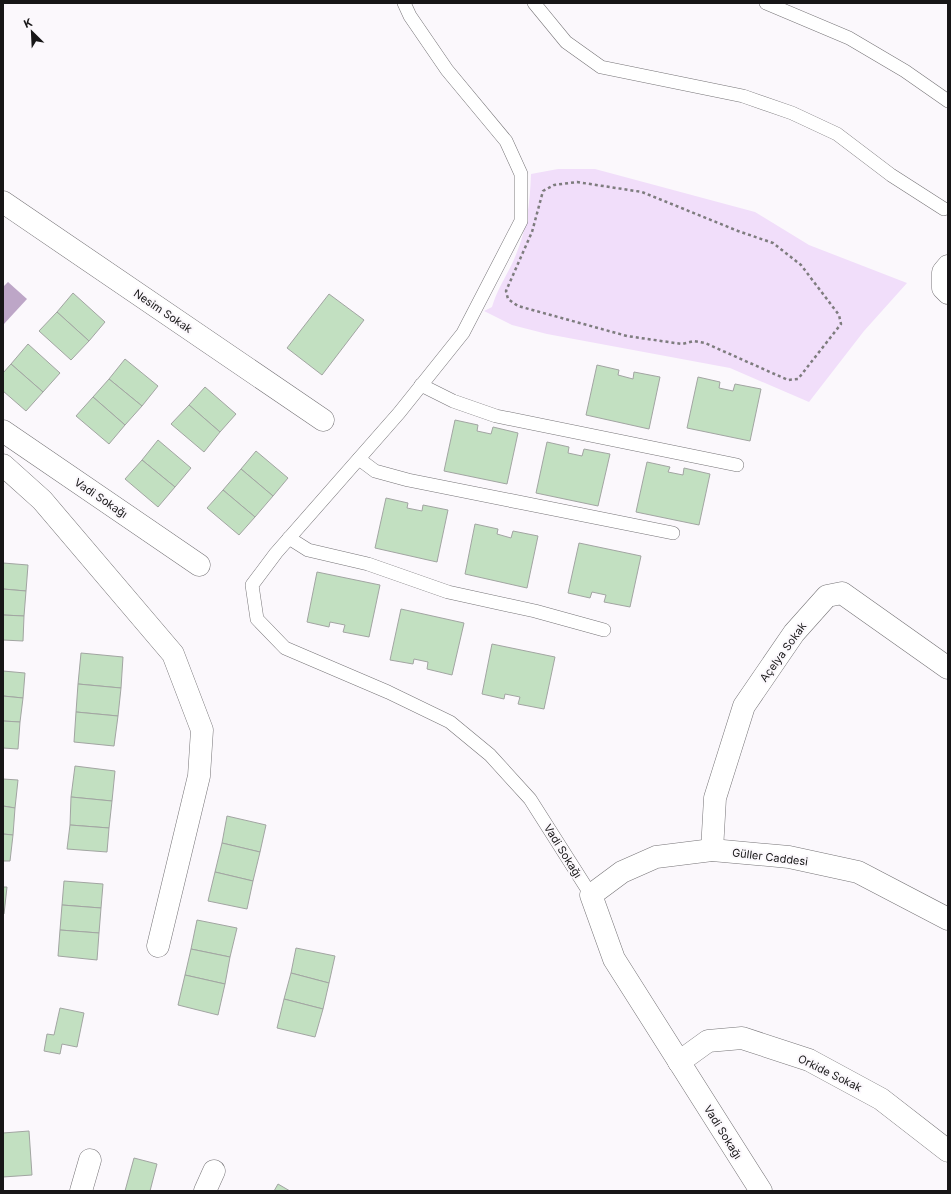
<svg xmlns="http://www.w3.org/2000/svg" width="951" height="1194" font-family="Inter,sans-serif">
<rect width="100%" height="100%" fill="#fbf8fc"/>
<path fill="#f1defa" d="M558,169h37l160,43 54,33 98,38 -43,48 -55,71 -79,-34 -183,-34 -35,-9 -28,-14 8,-4c6,-20 15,-31 23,-50 12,-28 15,-54 16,-83z"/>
<path fill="#bda6c7" d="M8,282l19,17 -24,26v-38z"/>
<g fill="#c2e0c1" stroke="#a2a5a2">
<path d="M73,293l32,29 -16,19 -32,-29z"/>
<path d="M329,294l35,26 -42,55 -35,-27z"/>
<path d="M57,312l32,29 -18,19 -32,-29z"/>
<path d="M28,344l32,29 -17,19 -32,-28z"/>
<path d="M125,359l33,27 -16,20 -33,-27z"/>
<path d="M11,364l32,28 -17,19 -23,-20v-18z"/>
<path d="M597,365l22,5 -1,5 15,4 1,-7 26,5 -11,52 -63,-14z"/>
<path d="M698,377l22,5 -1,6 14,3 2,-7 26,5 -11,52 -63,-13z"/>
<path d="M109,379l33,27 -17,19 -32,-28z"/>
<path d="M205,387l31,27 -16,18 -31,-27z"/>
<path d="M93,397l32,28 -16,19 -33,-28z"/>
<path d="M189,405l31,27 -16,20 -33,-28z"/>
<path d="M455,420l23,5 -1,6 14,3 2,-7 25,6 -11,51 -63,-13z"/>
<path d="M158,440l33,28 -16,19 -33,-27z"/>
<path d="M547,442l22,5 -1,6 14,3 2,-7 26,5 -12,52 -62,-13z"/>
<path d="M256,451l32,27 -15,18 -32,-27z"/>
<path d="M142,460l33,27 -17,20 -33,-28z"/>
<path d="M647,462l23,5 -2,5 15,3 1,-7 26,6 -11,51 -63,-13z"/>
<path d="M241,469l32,27 -18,21 -32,-27z"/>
<path d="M223,490l32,27 -16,18 -32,-27z"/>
<path d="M386,498l22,5 -1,5 15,3 1,-6 25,5 -11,52 -62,-14z"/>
<path d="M475,524l23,5 -1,5 14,4 2,-7 25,5 -11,52 -62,-14z"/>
<path d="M579,543l62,13 -11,51 -26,-5 2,-7 -14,-3 -2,6 -22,-5z"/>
<path d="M3,563l25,2 -2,26 -23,-2z"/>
<path d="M317,572l63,13 -11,52 -26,-5 2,-7 -15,-3 -1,5 -22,-5z"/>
<path d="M3,589l23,2 -2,25 -21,-1z"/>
<path d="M401,609l63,14 -12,52 -25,-6 1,-7 -14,-3 -1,5 -23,-4z"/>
<path d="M3,615l21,1 -1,25 -20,-1z"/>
<path d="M492,644l63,13 -11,52 -26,-5 2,-7 -15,-3 -1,5 -22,-5z"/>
<path d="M81,653l42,4 -2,31 -43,-4z"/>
<path d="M3,671l22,2 -2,25 -20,-2z"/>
<path d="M78,684l43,4 -3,28 -42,-4z"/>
<path d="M3,696l20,2 -3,24 -17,-1z"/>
<path d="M76,712l42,4 -4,30 -40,-4z"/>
<path d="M3,721l17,1 -2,27 -15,-1z"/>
<path d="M75,766l40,5 -3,30 -41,-4z"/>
<path d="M3,779l15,1 -3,28 -12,-2z"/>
<path d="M71,797l41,4 -3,27 -39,-3z"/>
<path d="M3,806l12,2 -2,27 -10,-1z"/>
<path d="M227,816l39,9 -6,27 -38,-9z"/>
<path d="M70,825l39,3 -2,24 -40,-3z"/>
<path d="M3,834l10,1 -3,26h-7z"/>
<path d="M222,843l38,9 -7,29 -38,-9z"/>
<path d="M215,872l38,9 -6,28 -39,-8z"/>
<path d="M64,881l39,3 -2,24 -39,-3z"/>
<path d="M3,887h4l-3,27h-1z"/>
<path d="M62,905l39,3 -2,25 -39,-3z"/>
<path d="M197,920l40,8 -7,29 -39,-8z"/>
<path d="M60,930l39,3 -2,27 -39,-4z"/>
<path d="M296,948l39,8 -6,27 -38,-10z"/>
<path d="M191,949l39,8 -5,27 -40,-9z"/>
<path d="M291,973l38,10 -6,26 -39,-10z"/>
<path d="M185,975l40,9 -7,31 -40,-10z"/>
<path d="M284,999l39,10 -8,28 -38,-9z"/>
<path d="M60,1008l24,5 -7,34 -15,-3 -2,10 -16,-3 3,-17 7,1z"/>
<path d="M29,1131l3,44 -29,2v-44z"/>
<path d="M134,1158l23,6 -7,27h-25z"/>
<path d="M278,1184l12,7h-16z"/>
</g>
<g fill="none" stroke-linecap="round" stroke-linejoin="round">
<g stroke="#767477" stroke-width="14">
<g id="service">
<path d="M404,3l6,13 37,54 59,71 15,33v47l-58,112 -64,80 -123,140 -24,32 5,34 28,29 103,44 62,30 40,33 40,44 61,96"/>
<path d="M534,3l32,39 35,25 142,29 49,17 45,21 54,41 53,34"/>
<path d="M766,3l83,35 56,33 43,30"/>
<path d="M421,385l32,16 43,15 241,49"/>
<path d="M359,459l16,12 33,9 265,53"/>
<path d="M289,538l19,12 60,14 80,28 87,19 69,19"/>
</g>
</g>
<g stroke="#767477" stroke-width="23">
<g id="minor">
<path d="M3,202l320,218"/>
<path d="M948,266l-5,6v16l5,5"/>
<path d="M3,431l196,134"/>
<path d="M3,465l39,35 131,154 29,76 -3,46 -41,170"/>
<path d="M712,850l3,-52 29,-92 50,-73 33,-37 15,-3 106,75"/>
<path d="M679,1062l29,-21 34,-3 67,22 72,39 67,52"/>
<path d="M81,1191l9,-31"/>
<path d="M205,1191l9,-20"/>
<path d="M761,1191l-147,-232 -23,-64 31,-23 34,-15 56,-7 77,7 69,15 90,47"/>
</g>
</g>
<path stroke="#7e7c7e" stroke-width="2.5" stroke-dasharray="3 3" stroke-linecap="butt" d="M577,182l65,10 96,39 35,12 28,22 38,50 2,9 -43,55 -10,1 -83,-37 -11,-2 -12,3 -55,-8 -109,-30 -10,-7 -2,-8 26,-59 11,-41 11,-6z"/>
<use href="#service" stroke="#fff" stroke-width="13"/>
<use href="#minor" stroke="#fff" stroke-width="22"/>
</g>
<g text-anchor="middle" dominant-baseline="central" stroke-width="4" stroke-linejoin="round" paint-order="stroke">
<g font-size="11" fill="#171617" stroke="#fbf8fc">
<text transform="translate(163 311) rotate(34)">Nesim Sokak</text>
<text transform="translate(101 498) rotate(34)">Vadi Sokağı</text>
<text transform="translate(783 652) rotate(-54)">Açelya Sokak</text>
<text transform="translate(563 851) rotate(58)">Vadi Sokağı</text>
<text transform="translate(770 857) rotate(7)">Güller Caddesi</text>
<text transform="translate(830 1073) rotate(26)">Orkide Sokak</text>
<text transform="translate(723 1132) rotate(58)">Vadi Sokağı</text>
</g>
</g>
<rect width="951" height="1194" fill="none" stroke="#171617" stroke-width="8"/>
<g transform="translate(32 32) rotate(336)" stroke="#fbf8fc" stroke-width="3" paint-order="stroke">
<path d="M0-3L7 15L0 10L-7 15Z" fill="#171617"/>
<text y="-6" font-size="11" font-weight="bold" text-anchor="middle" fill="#171617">K</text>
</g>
</svg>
